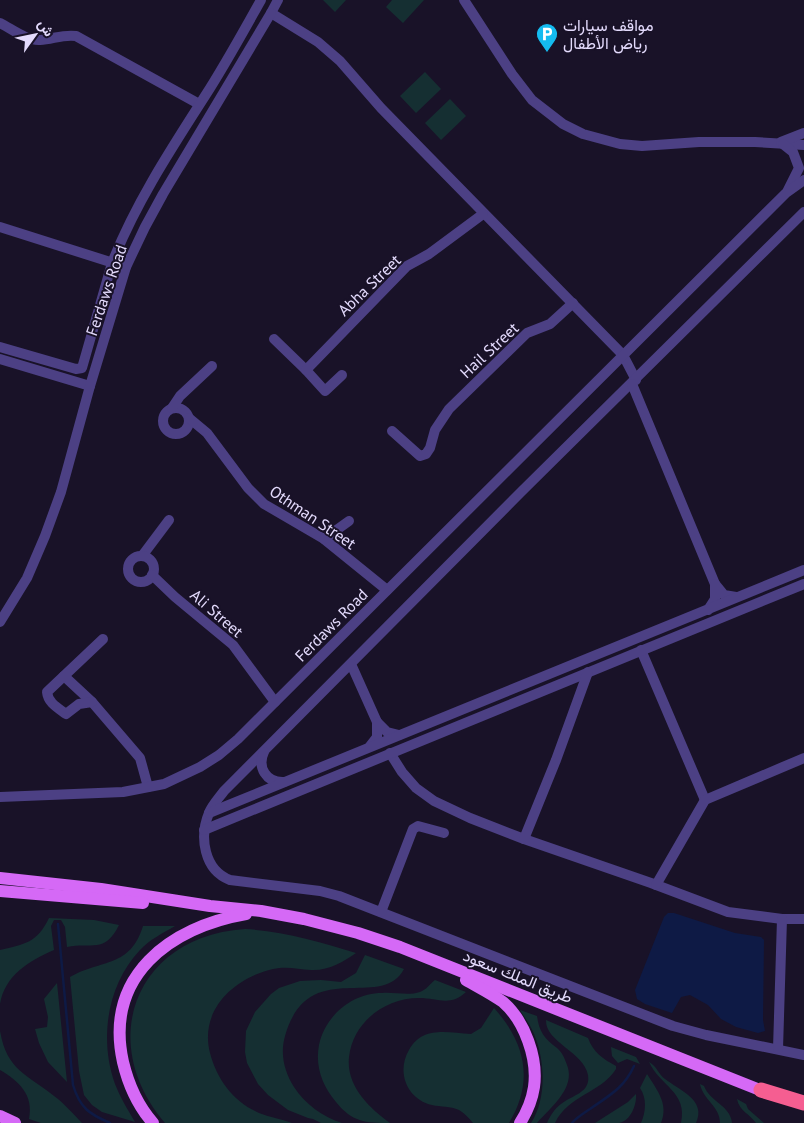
<svg xmlns="http://www.w3.org/2000/svg" width="804" height="1123" font-family="'PT Sans',Vazirmatn,sans-serif">
<rect width="100%" height="100%" fill="#191228"/>
<g fill="#152f32">
<path d="M323,0h23l-11,12z"/>
<path d="M392,0h32l-21,23 -17,-16z"/>
<path d="M425,72l16,17 -25,24 -16,-17z"/>
<path d="M450,99l16,17 -25,24 -16,-17z"/>
<path d="M49,918l45,2 25,5c-14,29 -28,17 -52,22l-2,-20 -4,-7h-7l-3,6 3,24c-25,11 -49,25 -54,54v-54c25,-6 37,-7 49,-32z"/>
<path d="M143,926h32c-12,7 -26,14 -35,24 -33,35 -41,89 -25,134 5,13 13,26 20,38l-33,-10 -10,-7 -8,-10 -5,-24 -9,-94c32,-18 60,-9 73,-51z"/>
<path d="M245,929c38,2 75,13 111,24 -13,9 -28,18 -45,17 -13,-1 -25,-4 -38,-1 -39,9 -74,41 -63,84 7,27 24,49 49,60 10,4 22,6 33,10h-127c-70,-82 -29,-187 80,-194z"/>
<path d="M365,955l39,14c-23,43 -96,-14 -119,67 -5,18 -1,35 9,51 11,17 29,30 48,36h-21l-8,-4 -5,-1 -20,-8 -20,-15 -10,-11 -11,-21 -2,-11 1,-21 9,-19 16,-18 8,-6 21,-7 21,-1 20,2 15,-9z"/>
<path d="M435,980l31,12c-16,15 -28,6 -47,6 -34,0 -66,24 -70,59 -3,29 20,51 41,66 -25,0 -38,-1 -54,-21 -14,-17 -21,-36 -17,-57 6,-29 33,-52 63,-52 12,-1 27,3 38,-1 6,-2 10,-8 15,-12z"/>
<path d="M57,983l10,99 -19,-20 -9,-19 -4,-14 12,-2 1,-10 -4,-18z"/>
<path d="M494,1008c32,35 40,74 15,115h-36c-4,-5 -9,-10 -14,-13 -9,-4 -18,-3 -27,-5 -25,-6 -36,-33 -23,-55 14,-25 39,-17 62,-16l10,-6z"/>
<path d="M520,1010l17,6c2,16 8,23 20,32 5,4 8,11 10,17 9,23 -16,42 -30,58h-6c16,-24 14,-63 3,-89 -3,-8 -9,-16 -14,-24z"/>
<path d="M546,1020l42,18c5,14 15,21 28,28v3c-15,24 -48,26 -61,54h-8c3,-7 8,-15 14,-19 11,-9 30,-11 27,-29 -4,-23 -43,-33 -42,-55z"/>
<path d="M0,1031c7,40 27,43 54,65 11,8 19,18 28,27h-41l-12,-4c5,-24 -10,-38 -29,-49z"/>
<path d="M611,1047l25,10 4,7 -13,-5 -9,4 -6,-7z"/>
<path d="M649,1062c8,4 9,12 16,17 14,11 42,21 31,44h-15c7,-31 -21,-37 -32,-61z"/>
<path d="M647,1074c10,16 22,30 14,49h-20c5,-11 6,-25 -1,-35z"/>
<path d="M700,1084l4,2c6,16 26,19 28,37h-12c0,-17 -17,-23 -20,-39z"/>
<path d="M636,1094c1,10 -5,27 -17,29 -7,0 -17,0 -24,0l33,-21z"/>
<path d="M737,1099l9,5 2,5 16,14h-8c-6,-9 -17,-12 -19,-24z"/>
</g>
<path fill="#0e1a45" d="M668,913h6l61,20 26,4 3,3 -1,80 2,11 -7,2 -22,-6 -15,-8 -13,-14 -18,-10 -9,2 -9,16 -27,-9 -8,-5 -2,-9 29,-73z"/>
<g fill="none" stroke-linecap="round" stroke-linejoin="round">
<g stroke="#0e1a45" stroke-width="2.5">
<path d="M58,924l15,161c7,23 16,29 37,38"/>
<path d="M572,1123c5,-6 12,-10 18,-14 20,-14 34,-21 44,-43"/>
</g>
<g stroke="#4c4084" stroke-width="10">
<path d="M278,0l-7,13 47,29 22,19 41,47 242,247 13,25"/>
<path d="M464,0l48,74 20,26 31,24 20,10 37,10 22,2 57,-4h56l49,3"/>
<path d="M0,23c12,6 27,18 40,17 13,-1 24,-6 36,-4l123,68"/>
<path d="M781,142l23,-9"/>
<path d="M783,144l10,8 6,16 -11,22"/>
<path d="M804,212l-283,280 -297,299c-5,7 -12,14 -15,22 -10,24 -5,57 21,67l90,11 19,5 334,130 33,9 98,20"/>
<path d="M0,227l126,40"/>
<path d="M274,339l32,31 19,21 17,-16"/>
<path d="M0,347l76,22 6,-1 30,-105c23,-59 59,-114 93,-167 20,-31 38,-64 56,-96"/>
<path d="M0,359l90,27"/>
<path d="M306,370l101,-104 22,-12 54,-40"/>
<path d="M632,384l83,200"/>
<circle cx="176" cy="421" r="13"/>
<path d="M172,408l8,-12 32,-30"/>
<path d="M189,418l18,15 41,55 16,16 60,35 63,51"/>
<path d="M392,431l28,25 6,-2 4,-6 5,-18 14,-21 78,-76 23,-9 23,-21"/>
<path d="M324,539l25,-18"/>
<path d="M142,556l27,-36"/>
<circle cx="141" cy="569" r="13"/>
<path d="M152,575l23,22 58,48 42,57"/>
<path d="M708,610l7,-11v-15l9,11 12,2"/>
<path d="M0,622l27,-44 18,-42 16,-44 29,-106 36,-119 19,-40 18,-33 108,-181"/>
<path d="M641,650l64,150"/>
<path d="M351,664l26,58"/>
<path d="M64,676l28,26 48,56 8,29"/>
<path d="M92,702l-13,2 -13,10c-8,-6 -18,-11 -19,-22l56,-53"/>
<path d="M370,746l7,-9v-15l10,10 12,3"/>
<path d="M264,752c-7,15 2,31 20,30"/>
<path d="M390,753l12,19 14,16 18,13 36,17 54,21 127,44 77,29 54,7h22"/>
<path d="M0,797l123,-5 41,-8 36,-17 19,-12 19,-16 548,-546 18,-13"/>
<path d="M209,813l595,-243"/>
<path d="M204,830l600,-246"/>
<path d="M524,839l32,-79 32,-88"/>
<path d="M656,885l49,-85 99,-42"/>
<path d="M381,912l32,-83 5,-3 26,7"/>
<path d="M778,1049l4,-130"/>
</g>
<g stroke="#d569f6" stroke-width="12">
<path d="M0,878l101,11 109,17 51,5 43,8 54,14 42,14 370,147"/>
<path d="M0,891l143,12"/>
<path d="M466,980c12,7 26,14 37,22 22,19 35,57 31,85 -2,13 -7,25 -14,36"/>
<path d="M0,1116l15,7"/>
<path d="M153,1123c-15,-17 -25,-40 -30,-61 -19,-86 47,-135 123,-148"/>
</g>
<path stroke="#f55e91" stroke-width="15" d="M761,1090l43,13"/>
</g>
<defs>
<g id="parking-pin" transform="scale(1.125)"><path d="M0 17L-7.5 6A9.5 9.5 0 1 1 7.5 6Z" fill="#14bbf0" stroke="#191228"/><path d="M-3.5-5.5H1a3.5 3.5 0 0 1 0 7H-1V5.5H-3.5ZM-1-3.4V-.6H.8a1.4 1.4 0 0 0 0-2.8Z" fill="#fff"/></g>
</defs>
<g fill-rule="evenodd">
<use href="#parking-pin" x="547" y="34"/>
</g>
<g text-anchor="middle" dominant-baseline="central" stroke-width="4" stroke-linejoin="round" paint-order="stroke">
<g font-size="16" fill="#e4dbfd" stroke="#191228" text-anchor="start">
<text x="563" y="25">مواقف سيارات<tspan x="563" dy="18">رياض الأطفال</tspan></text>
</g>
<g font-size="16" fill="#e4dbfd" stroke="#191228">
<text transform="translate(369 285) rotate(-44)">Abha Street</text>
<text transform="translate(106 290) rotate(-71)">Ferdaws Road</text>
<text transform="translate(489 350) rotate(-43)">Hail Street</text>
<text transform="translate(313 517) rotate(34)">Othman Street</text>
<text transform="translate(217 613) rotate(41)">Ali Street</text>
<text transform="translate(331 625) rotate(-45)">Ferdaws Road</text>
<text transform="translate(518 976) rotate(22)">طريق الملك سعود</text>
</g>
</g>
<g transform="translate(35 35) rotate(57)" stroke="#191228" stroke-width="4" paint-order="stroke">
<path d="M0-4L9 19L0 12L-9 19Z" fill="#e4dbfd"/>
<text y="-8" font-size="14" font-weight="bold" text-anchor="middle" fill="#e4dbfd">ش</text>
</g>
</svg>
